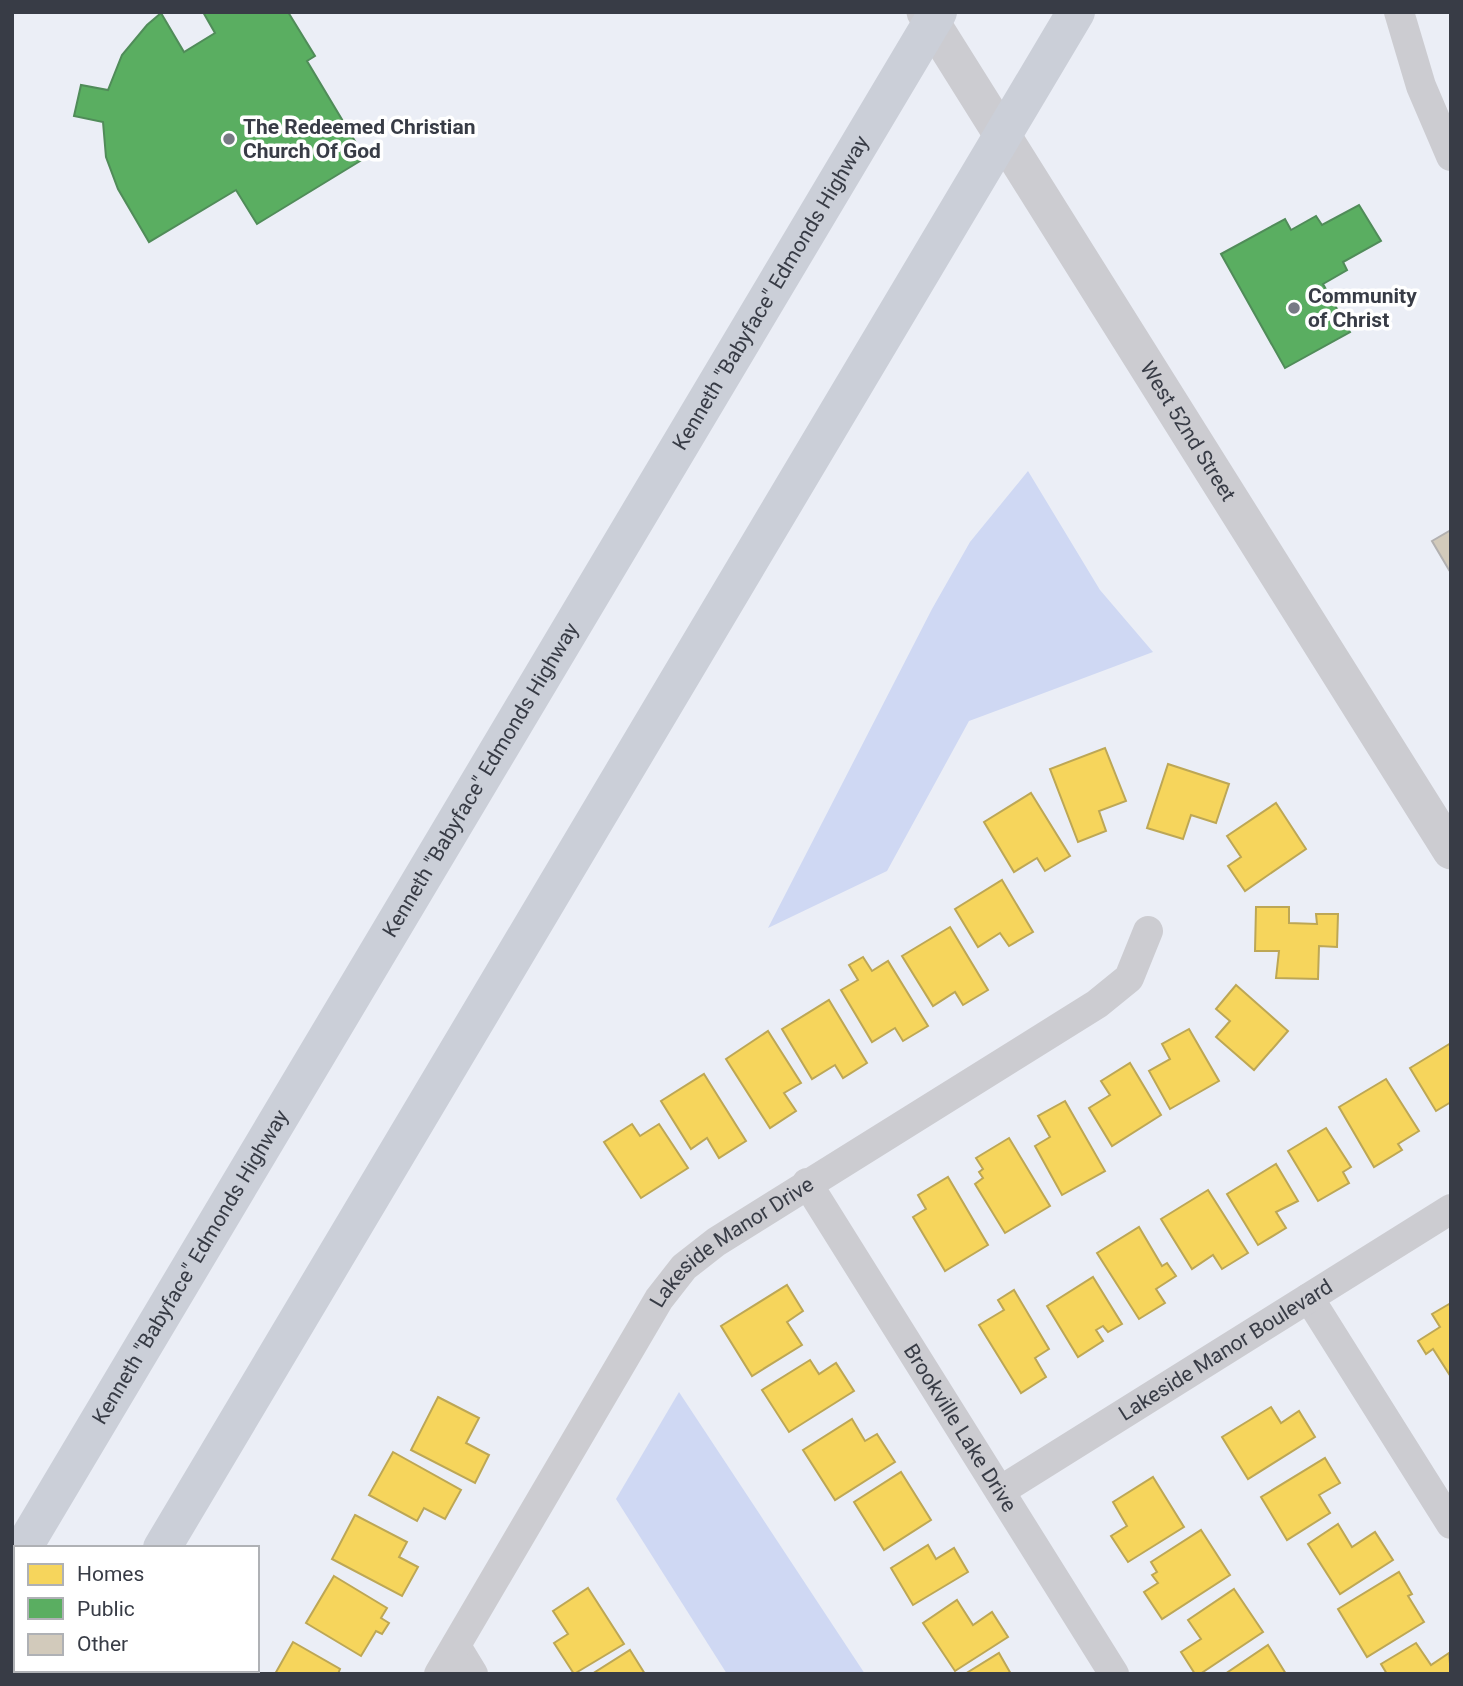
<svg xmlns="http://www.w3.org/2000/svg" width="1463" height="1686" font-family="Roboto,sans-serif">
<rect width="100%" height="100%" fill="#ebeef6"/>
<g fill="#cfd8f3">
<path d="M1028,471l72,119 53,62 -184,69 -82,150 -119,57 164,-319 38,-67z"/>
<path d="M679,1392l186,282h-138l-111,-175z"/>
</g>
<g fill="#f6d55c" stroke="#bda755" stroke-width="2">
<path d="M1105,748l21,53 -27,10 7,20 -28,11 -28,-73z"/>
<path d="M1168,764l61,20 -13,39 -25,-8 -8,24 -36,-11z"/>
<path d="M1031,793l39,63 -25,15 -8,-13 -23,14 -30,-50z"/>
<path d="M1276,803l30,46 -61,42 -17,-25 13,-9 -14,-21z"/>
<path d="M1002,880l31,52 -24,14 -9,-13 -22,14 -23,-38z"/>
<path d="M1256,907h33v16l28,1 -1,-10h22l-1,33 -18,-1 -1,33 -42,-1 3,-27h-24z"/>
<path d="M950,927l38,63 -25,15 -8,-13 -22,14 -31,-50z"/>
<path d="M863,957l9,14 16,-10 40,65 -25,15 -8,-13 -23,14 -31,-52 17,-10 -9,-15z"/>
<path d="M1236,985l52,46 -34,39 -38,-33 14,-16 -14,-12z"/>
<path d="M829,1000l38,63 -24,15 -8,-13 -23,14 -30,-50z"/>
<path d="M1189,1029l30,52 -49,28 -21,-38 21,-12 -8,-15z"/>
<path d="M768,1031l33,52 -17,10 12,18 -26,17 -44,-69z"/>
<path d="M1451,1043v59l-15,9 -26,-43z"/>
<path d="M1130,1063l31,52 -49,31 -23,-38 21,-13 -9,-14z"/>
<path d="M704,1074l42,67 -27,17 -12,-20 -16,11 -30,-48z"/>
<path d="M1386,1079l33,52 -21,13 4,6 -28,17 -35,-60z"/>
<path d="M1065,1101l40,70 -43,24 -27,-49 15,-9 -12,-21z"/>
<path d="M632,1124l8,12 19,-12 29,44 -47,30 -37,-56z"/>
<path d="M1326,1128l25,39 -8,5 6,11 -31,18 -30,-50z"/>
<path d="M1009,1138l41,68 -45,27 -30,-49 8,-6 -4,-6 4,-3 -7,-11z"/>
<path d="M1276,1164l22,37 -22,11 10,16 -28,17 -31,-51z"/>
<path d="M948,1177l40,68 -43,26 -32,-54 13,-8 -8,-14z"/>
<path d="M1208,1190l40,63 -26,16 -9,-14 -21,14 -31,-50z"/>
<path d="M1139,1227l23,39 5,-3 9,13 -20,13 9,14 -26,16 -42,-66z"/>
<path d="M1093,1277l29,47 -14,8 -5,-6 -7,4 7,11 -25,16 -31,-51z"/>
<path d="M787,1285l16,26 -16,11 15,23 -50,31 -31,-50z"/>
<path d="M1014,1290l35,59 -14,9 11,19 -25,16 -42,-68 25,-15 -6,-10z"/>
<path d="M1451,1303v74l-18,-28 -7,5 -8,-13 22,-14 -8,-13z"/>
<path d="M810,1360l9,14 17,-11 18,28 -65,41 -27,-42z"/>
<path d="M438,1397l41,21 -13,25 23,12 -14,28 -64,-33z"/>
<path d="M1271,1407l10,16 18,-12 16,26 -67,42 -26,-42z"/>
<path d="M852,1419l13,22 12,-7 18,28 -60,38 -32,-50z"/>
<path d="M393,1452l68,38 -16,29 -21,-11 -7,13 -48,-26z"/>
<path d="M1325,1458l15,25 -21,12 11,18 -43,27 -26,-43z"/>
<path d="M901,1472l30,48 -47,30 -30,-48z"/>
<path d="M1153,1477l31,50 -56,35 -17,-26 16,-10 -14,-24z"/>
<path d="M355,1515l52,27 -8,15 19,10 -16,29 -70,-37z"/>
<path d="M1338,1524l14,23 23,-15 18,28 -53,34 -32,-50z"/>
<path d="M1201,1530l29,45 -68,44 -18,-27 14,-9 -6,-8 5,-3 -6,-10z"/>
<path d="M928,1545l8,14 18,-11 14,24 -55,33 -22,-37z"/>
<path d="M1399,1572l13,22 -4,2 16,26 -57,35 -29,-48z"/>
<path d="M334,1576l53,32 -6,10 8,5 -7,11 -6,-3 -15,25 -55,-33z"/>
<path d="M588,1588l36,56 -50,30 -20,-31 14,-9 -15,-23z"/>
<path d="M1234,1589l29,43 -63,42h-5l-14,-22 20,-13 -13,-19z"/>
<path d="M957,1600l16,25 19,-13 16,25 -53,34 -32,-48z"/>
<path d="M293,1642l47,27 -2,5h-63z"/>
<path d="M1416,1643l15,22 18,-12 2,21h-64l-6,-10z"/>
<path d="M1268,1645l18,29h-61z"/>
<path d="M630,1650l15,24h-53z"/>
<path d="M999,1653l12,21h-46z"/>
</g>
<g fill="#5aae61" stroke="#508c59" stroke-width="2">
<path d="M288,12l27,44 -8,5 58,97 -108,66 -21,-34 -87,52 -31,-53 -12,-32 -3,-35 -29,-6 7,-31 27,5 14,-35 25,-30 14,-12 23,39 31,-19 -12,-21z"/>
<path d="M1359,205l22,36 -38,21 4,8 -24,14 27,48 -65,36 -64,-114 64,-35 6,11 25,-14 6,9z"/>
</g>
<path fill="#d2cabb" stroke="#b2b0b0" stroke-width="2" d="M1451,530v38l-2,2 -17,-29z"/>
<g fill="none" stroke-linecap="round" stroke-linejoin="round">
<g stroke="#ccccd1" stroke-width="30">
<path d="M1399,12l22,74 30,70"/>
<path id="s1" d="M807,1183l307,491"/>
<path d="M1309,1298l142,226"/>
<path id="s2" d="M1000,1491l451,-282"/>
<path d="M456,1646l17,28"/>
<path id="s3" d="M439,1674l220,-375 25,-32 32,-25 381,-238 32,-26 19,-47"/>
</g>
<path stroke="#ccccd1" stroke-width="37" id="s4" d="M925,12l526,839"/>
<g stroke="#cbcfd8" stroke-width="38">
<path id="s5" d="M23,1548l915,-1536"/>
<path d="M162,1548l914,-1536"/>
<path d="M87,1674l2,-4"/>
</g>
</g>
<g fill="#777a84" stroke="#fff" stroke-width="2.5">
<circle cx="229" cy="139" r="7"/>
<circle cx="1294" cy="308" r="7"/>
</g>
<g text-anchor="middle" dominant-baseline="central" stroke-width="7" stroke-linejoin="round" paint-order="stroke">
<g font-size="21" font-weight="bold" fill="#383c46" stroke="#fff" text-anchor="start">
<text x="243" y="127">The Redeemed Christian<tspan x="243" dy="24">Church Of God</tspan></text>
<text x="1308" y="296">Community<tspan x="1308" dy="24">of Christ</tspan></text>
</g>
<g font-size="21" fill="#383c46" stroke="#fff">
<text stroke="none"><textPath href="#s5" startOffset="1461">Kenneth "Babyface" Edmonds Highway</textPath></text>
<text stroke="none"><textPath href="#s4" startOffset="495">West 52nd Street</textPath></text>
<text stroke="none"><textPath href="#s5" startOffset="894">Kenneth "Babyface" Edmonds Highway</textPath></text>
<text stroke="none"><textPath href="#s3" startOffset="528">Lakeside Manor Drive</textPath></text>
<text stroke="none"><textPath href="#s5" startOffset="327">Kenneth "Babyface" Edmonds Highway</textPath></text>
<text stroke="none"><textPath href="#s2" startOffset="266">Lakeside Manor Boulevard</textPath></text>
<text stroke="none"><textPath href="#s1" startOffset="289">Brookville Lake Drive</textPath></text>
</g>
</g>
<rect width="1463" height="1686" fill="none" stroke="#383c46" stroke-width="28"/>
<rect x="14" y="1546" width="245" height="126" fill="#ffffff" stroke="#afb1b5" stroke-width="2"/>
<rect x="28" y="1564" width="35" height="21" fill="#f6d55c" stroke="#afb1b5" stroke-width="2"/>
<text x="77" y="1581" font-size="21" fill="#383c46">Homes</text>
<rect x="28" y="1598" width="35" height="21" fill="#5aae61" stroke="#afb1b5" stroke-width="2"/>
<text x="77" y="1616" font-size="21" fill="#383c46">Public</text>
<rect x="28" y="1634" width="35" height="21" fill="#d2cabb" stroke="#afb1b5" stroke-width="2"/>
<text x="77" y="1651" font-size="21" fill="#383c46">Other</text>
</svg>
